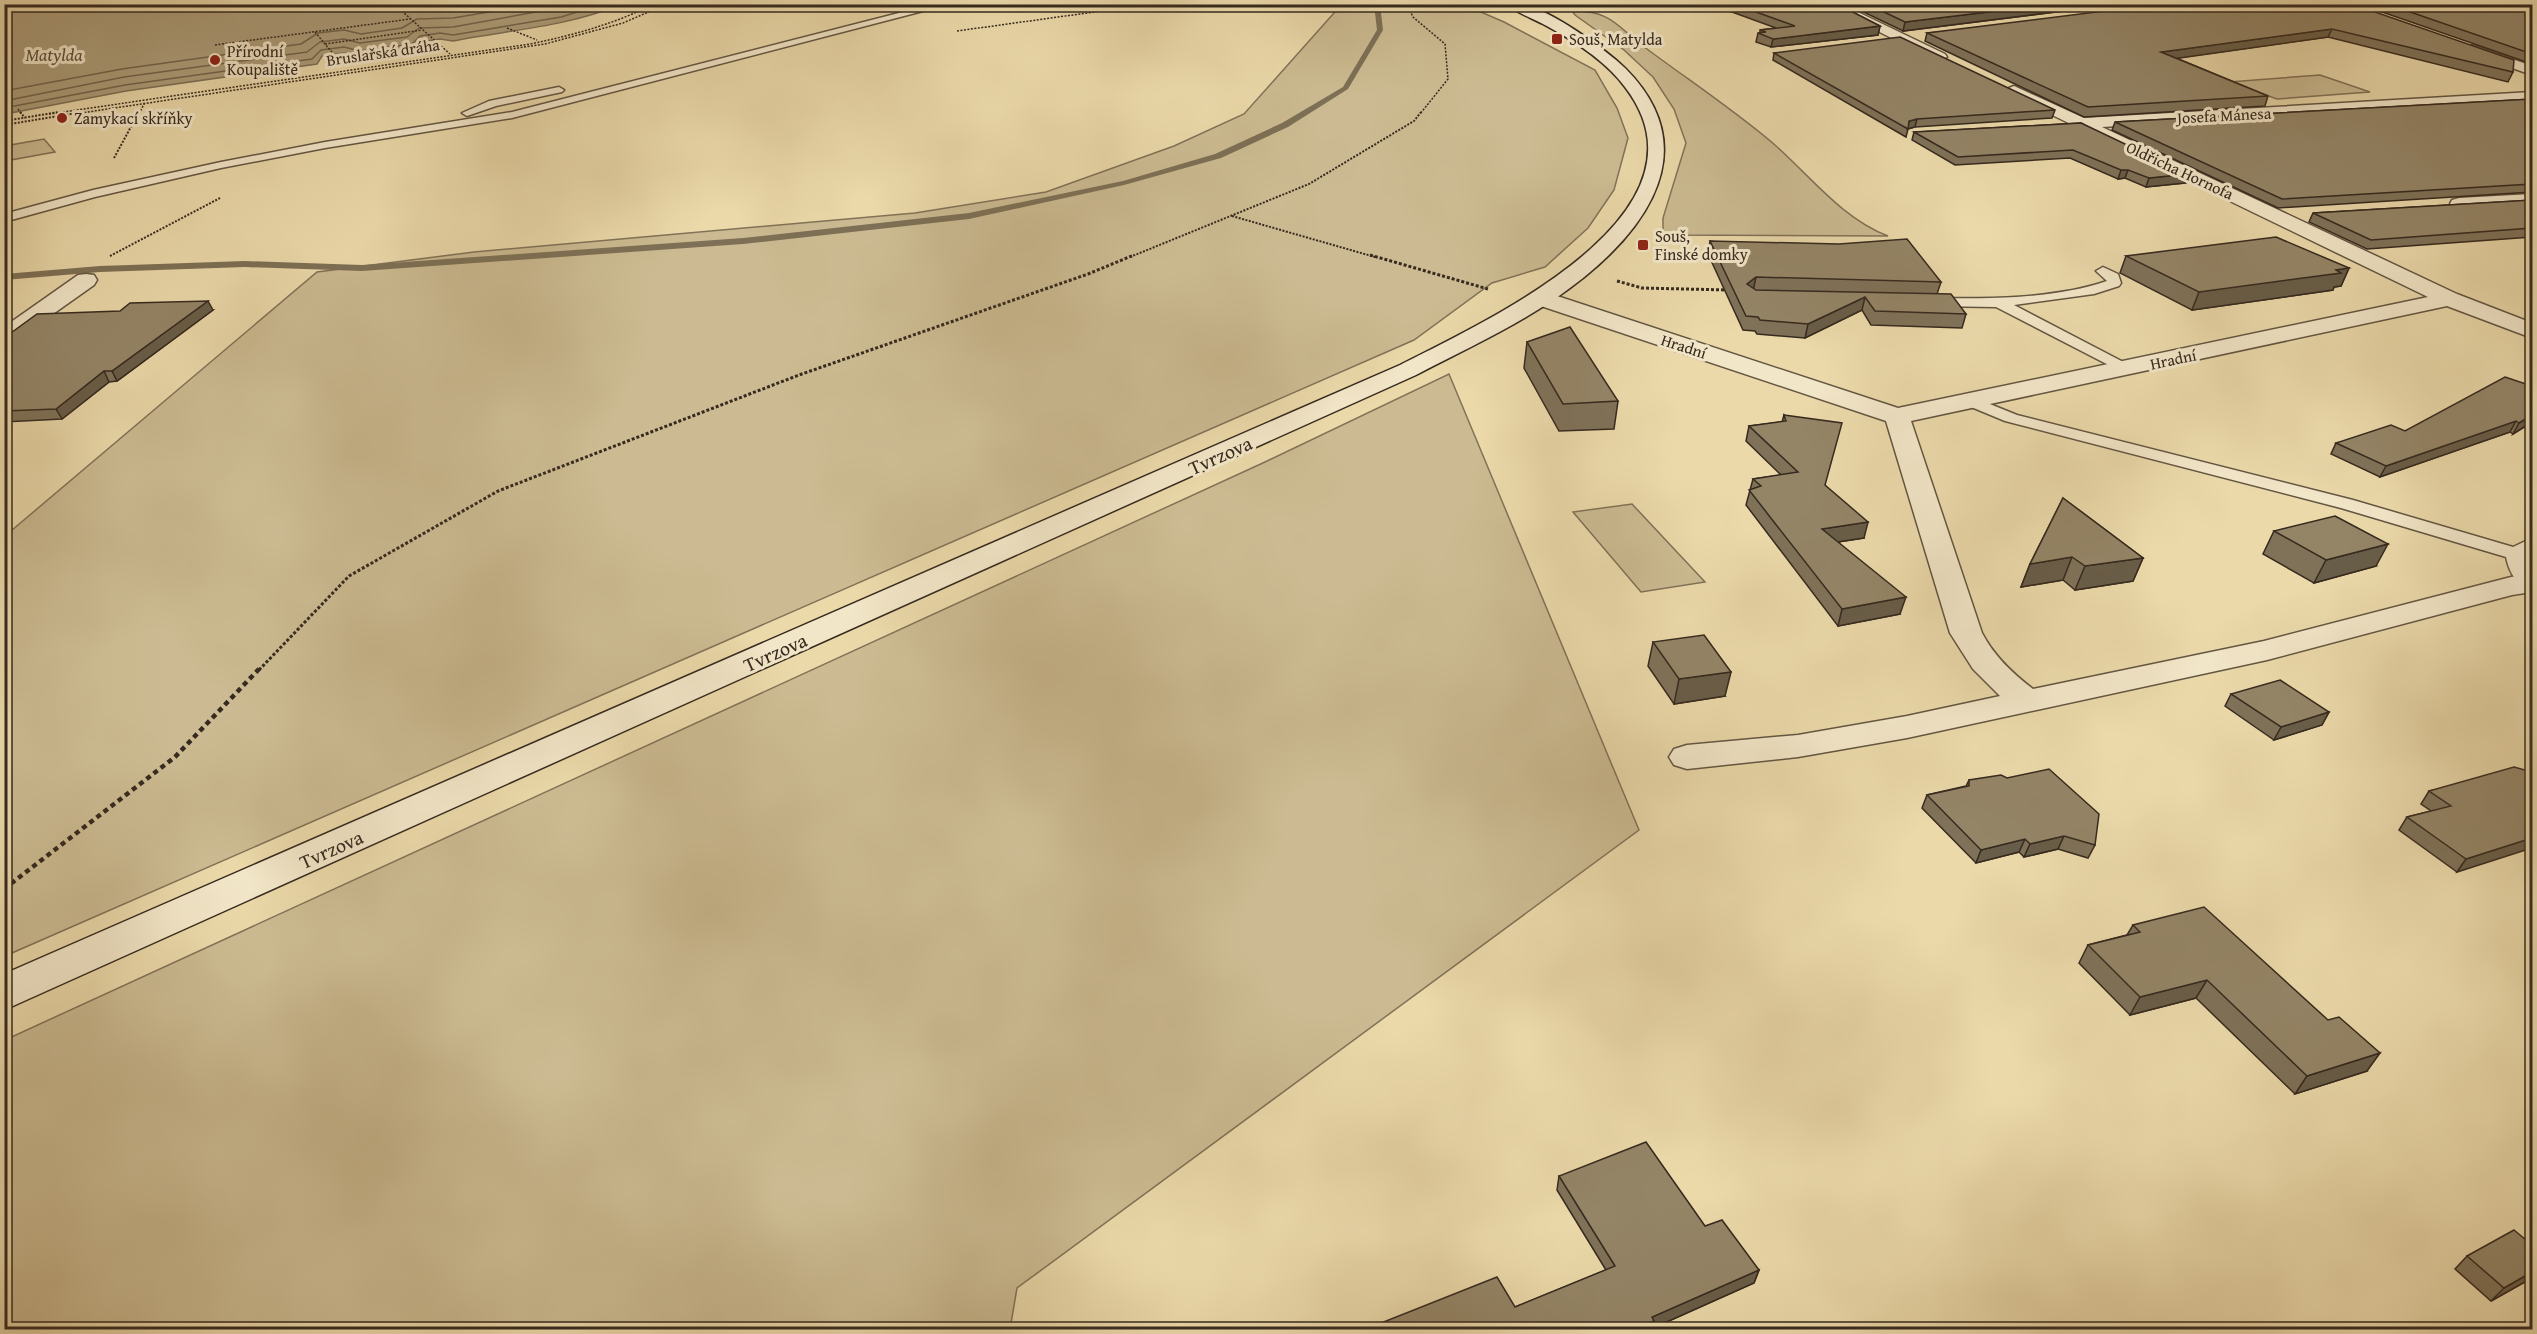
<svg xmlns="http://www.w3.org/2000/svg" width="2537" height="1334" font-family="'Gentium Book Plus',serif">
<rect width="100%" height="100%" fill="#ebd9aa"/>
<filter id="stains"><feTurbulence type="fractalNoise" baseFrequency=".00333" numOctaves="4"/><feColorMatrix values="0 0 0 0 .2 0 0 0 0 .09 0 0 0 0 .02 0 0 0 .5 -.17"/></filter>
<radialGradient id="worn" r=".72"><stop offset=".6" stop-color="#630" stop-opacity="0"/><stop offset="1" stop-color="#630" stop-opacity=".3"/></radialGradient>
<g fill="#ccbb92" stroke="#817258" stroke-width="1.5">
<path d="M1342,4l123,1 39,17 91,48 22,38 11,30 -14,52 -26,38 -43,39 -53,16 -78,57 -1409,616v-420l312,-264 157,-20 441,-39 131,-21 128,-46 70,-32z"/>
<path d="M1572,11c40,-1 46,17 75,38 43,32 87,61 128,96 36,32 68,74 113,91l-225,-1v-17l23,-75 -12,-34 -21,-32 -29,-27 -49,-35z"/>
<path d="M2320,75l50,17 -93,7 -48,-17z"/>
<path d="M44,139l11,13 -50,9v-15z"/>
<path d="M1449,374l190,456 -622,458 -7,41h-1005v-289l1260,-578z"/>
<path d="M1632,504l73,78 -64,10 -68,-80z"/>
</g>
<path fill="#ad9e7b" stroke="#7d7056" stroke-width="1.5" d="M5,4h614v1c-53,22 -110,25 -166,36l-13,-2 -19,3 -4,7 -59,8 -14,-4 -22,3 -5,8 -191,27 -121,23z"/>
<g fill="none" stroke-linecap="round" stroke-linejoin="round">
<g stroke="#72644d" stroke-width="1.5">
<path d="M4,91l118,-22 179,-25 17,-11 26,-3 17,4 41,-6 15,-9 36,-1 84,-14"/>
<path d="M4,101l120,-24 183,-25 13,-10 24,-3 16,4 47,-6 12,-9 34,-1 127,-23"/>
<path d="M4,108l121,-23 187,-26 9,-9 23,-3 16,4 52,-7 8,-8 20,-3 13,2 108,-18 42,-13"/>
</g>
<path fill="#7d7056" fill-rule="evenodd" d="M1374,4h6l3,26 -35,59 -60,38 -67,31 -97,27 -155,34 -226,25 -381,27 -117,-4 -145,5 -96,8v-6l96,-8 145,-5 117,4 381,-27 226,-25 154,-32 92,-27 67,-31 61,-36 34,-57z"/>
<g stroke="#635642" stroke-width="3">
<g id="lane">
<path d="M934,4h16l-438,114 -187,30 -104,20 -126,29 -91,25v-8l89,-24 128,-28 104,-20 187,-30z"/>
<path d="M559,87l5,3 -2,2 -66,14 -29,10 -5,-3 27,-12z"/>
<path d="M2103,267l15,7 3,9 -2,3 -25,8 -80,11 117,61 3,3 -8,5 -130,-67 -66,-1 -7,-4 7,-4c55,1 125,1 177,-17l-11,-10z"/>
<path d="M1970,396l47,19 336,85 160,47 19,-9v13l-7,5 2,12 5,6v14c-15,-1 -23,-16 -26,-31l-165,-49 -336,-87 -41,-17 -2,-3 2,-3z"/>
</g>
</g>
<g stroke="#635642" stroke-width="3">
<g id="street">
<path d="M1824,4h17l104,50 2,3 -7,4 -5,-1z"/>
<path d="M2472,45l60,21v9l-65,-23 -2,-3z"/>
<path d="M2014,86l70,32 448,-26v10l-430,25 355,167 75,29v15l-85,-32 -536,115 71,212c12,23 30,40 51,56l231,-48 247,-64 21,-3v18l-20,3 -245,65 -360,78 -109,19 -111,12 -13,-4 -5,-8 5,-8 13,-4 111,-10 109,-19 93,-20 -27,-27 -23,-36 -64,-212 -354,-118 -3,-5 3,-5 8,-2 8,2 350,115 530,-111 -419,-203 -3,-3 3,-3z"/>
<path d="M2532,194v12l-73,4 -7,-2 -2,-4 2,-4 7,-2z"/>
<path d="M86,274l8,1 3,5 -3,5 -82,58 -8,2v-18l74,-52z"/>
</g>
</g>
<g stroke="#362a1f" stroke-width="3">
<path id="secondary" d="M1507,4c6,0 13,-1 18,1 27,6 80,44 100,63 89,89 8,178 -72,232 -43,29 -91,51 -137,75l-1412,635v-36l1396,-609c84,-43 323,-151 225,-278 -20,-27 -52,-47 -82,-63 -11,-6 -27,-11 -36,-20z"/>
</g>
<g stroke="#362a1f" stroke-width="1.5" stroke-dasharray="2 1.5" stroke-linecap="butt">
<path d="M394,4l56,50"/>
<path d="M1407,4l6,13 32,27 3,35 -28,35"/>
<path d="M507,28l30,12"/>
<path d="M957,31l195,-27"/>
<path d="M315,32l26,31"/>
<path d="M325,44l97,-14"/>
<path d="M215,45l195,-26"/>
<path d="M18,109l4,5"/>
<path d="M49,114l481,-70c44,-9 84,-20 124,-40"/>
<path d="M74,114l471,-70 78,-21 44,-19"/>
<path d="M139,114l6,-12"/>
</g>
<g stroke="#362a1f" stroke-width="2" stroke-dasharray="2 1.5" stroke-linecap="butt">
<path d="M20,112l5,6"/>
<path d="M4,121l55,-9"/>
<path d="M4,125l79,-13"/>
<path d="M114,158l25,-46"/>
<path d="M1232,216l143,41"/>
<path d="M110,256l110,-58"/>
<path d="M1130,257l179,-73 105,-63 7,-9"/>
</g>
<g stroke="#362a1f" stroke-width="3" stroke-dasharray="3 2" stroke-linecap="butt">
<path d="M1370,255l118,34"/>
<path d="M1617,281l25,7 86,2"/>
<path d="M259,670l90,-94 149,-85 301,-116 289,-101 46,-19"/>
</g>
<path stroke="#362a1f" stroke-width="4.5" stroke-dasharray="5 4" stroke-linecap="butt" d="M4,889l171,-132 85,-89"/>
<use href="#lane" fill="#f2e6c8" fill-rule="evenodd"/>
<use href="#street" fill="#f2e6c8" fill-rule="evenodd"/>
<use href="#secondary" fill="#f2e6c8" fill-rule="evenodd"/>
</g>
<g fill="#7f7259" stroke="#362a1f" stroke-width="1.5">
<path d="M1710,4h127l43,22 -2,9 -107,12 -15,-5 2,-9h2v-3l16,-2z"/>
<path d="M1847,4h272l-216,27z"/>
<path d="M2352,4l161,68 -5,10 -180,-45 -152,21 92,38 -3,10 -181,11 -159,-76 2,-8z"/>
<path d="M2359,4h173v60z"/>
<path d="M1774,53l281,57 -3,8 -137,9 -7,2 -2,8 -133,-77z"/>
<path d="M2532,99v93l-254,16 -166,-78 3,-8z"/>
<path d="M2081,123l104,60 -39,4 -21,-9 -7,1 -48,-21 -115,7 -43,-25 2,-8z"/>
<path d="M2532,200v37l-165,12 -58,-27 4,-9z"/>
<path d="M1710,241l231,41 -4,12 29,20 -4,14 -91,-3 -9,-15 -57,28 -48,-4 -2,-3 -12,-1 -35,-76z"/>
<path d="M2126,256l223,12 -8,18 -7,1 -1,3 -141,20 -72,-37z"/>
<path d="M213,310l-96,71 -8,1 -47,37 -58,3v-86z"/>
<path d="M1527,342l91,59 -4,28 -55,2 -35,-63z"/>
<path d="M2532,386v36l-19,12 -3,-2 -130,45 -49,-23 5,-11 69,-12z"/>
<path d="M1784,415l41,70 39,53 -26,4 62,72 -62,12 -92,-121 7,-26 28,-4 -35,-34 3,-15 33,-4z"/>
<path d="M2063,498l80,60 -10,23 -58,9 -12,-10 -42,7 9,-23z"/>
<path d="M2274,531l102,35 -62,17 -51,-29z"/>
<path d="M1653,642l72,54 -51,8 -26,-38z"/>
<path d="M2231,694l98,18 -7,13 -48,15 -49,-34z"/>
<path d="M2532,772l-75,100 -58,-42 8,-13 24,-6 -10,-7 8,-13z"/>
<path d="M1969,780l126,65 -7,13 -30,-9 -34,8 -5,-5 -43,11 -54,-55 5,-13 39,-9z"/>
<path d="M2133,925l234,146 -72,23 -99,-96 -66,17 -51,-52 9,-18 39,-10z"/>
<path d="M1559,1176l146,50 54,44 -5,13 -103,46h-285l149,-22 91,-37 -49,-80z"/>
<path d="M2467,1256l65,22 -41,23 -36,-32z"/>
</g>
<g fill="#685d48" stroke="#362a1f" stroke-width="1.5">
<path d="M2054,4h65l-216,27 2,-9z"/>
<path d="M1880,26l-2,9 -107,12 2,-8z"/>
<path d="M2332,29l-4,8 -170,24 3,-9z"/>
<path d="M1917,119l-2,8 -8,2 2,-8z"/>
<path d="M2121,170h7l-3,8 -7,1z"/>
<path d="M2188,174l-3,9 -39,4 3,-9z"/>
<path d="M2349,268l-8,18 -7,1 -1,3 -141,20 7,-18z"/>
<path d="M1756,277l-3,14 -6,-7z"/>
<path d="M1865,297l-3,13 -57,28 3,-14z"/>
<path d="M208,301l5,9 -96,71 -5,-10z"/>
<path d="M104,371l5,11 -47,37 -6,-10z"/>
<path d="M2532,415v7l-19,12 6,-11z"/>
<path d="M2516,421l-6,11 -130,45 6,-11z"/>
<path d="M1868,522l-4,16 -47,7 5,-16z"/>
<path d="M2388,544l-12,22 -62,17 12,-23z"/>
<path d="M2072,557l-9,23 -42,7 9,-23z"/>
<path d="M2143,558l-10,23 -58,9 10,-24z"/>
<path d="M1906,597l-6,17 -62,12 4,-17z"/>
<path d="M1731,672l-6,24 -51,8 5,-25z"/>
<path d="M2329,712l-7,13 -48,15 7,-13z"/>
<path d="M2064,836l-6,13 -34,8 6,-13z"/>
<path d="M2532,838v10l-75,24 9,-13z"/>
<path d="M2025,839l-6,13 -43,11 5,-13z"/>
<path d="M2207,980l-11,18 -66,17 10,-18z"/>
<path d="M2380,1053l-13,18 -72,23 12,-18z"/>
<path d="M1759,1270l-5,13 -103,46h-18l19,-12z"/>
<path d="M2532,1272v6l-41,23 13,-13z"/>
</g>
<g fill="#948567" stroke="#362a1f" stroke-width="1.5">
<path d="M1734,4h103l43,22 -107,13 -15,-6 8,-1 -6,-2 35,-4z"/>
<path d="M1867,4h187l-149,18z"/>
<path d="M2161,4h191l162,56 -1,12 -181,-43 -171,23 107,44 -180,11 -161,-74z"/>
<path d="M2387,4h145v50z"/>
<path d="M1900,37l155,73 -138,9 -8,2 -1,8 -134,-76z"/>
<path d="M2532,99v85l-250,15 -167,-77z"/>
<path d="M2081,123l107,51 -39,4 -21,-8h-7l-48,-20 -115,7 -44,-25z"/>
<path d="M2532,200v28l-161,12 -58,-27z"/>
<path d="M2276,237l73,31 -13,2 5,3 -142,19 -73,-36z"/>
<path d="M1907,239l34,43 -185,-5 -9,7 9,6 195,4 15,20 -91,-3 -10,-14 -57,27 -48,-4 -2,-3 -12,-1 -36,-75 129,3z"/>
<path d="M208,301l-96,70h-8l-48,38 -52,2v-75l4,-1 29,-21 83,-3 10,-8z"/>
<path d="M1570,327l48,74 -55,3 -36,-62z"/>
<path d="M2505,377l27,9v29l-13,8 -3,-2 -130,45 -50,-23 55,-18 14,6z"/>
<path d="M1784,415l58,8 -17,62 43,37 -46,7 84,68 -64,12 -93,-119 12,-4 -8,-7 45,-7 -49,-46 37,-5z"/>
<path d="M2063,498l80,60 -58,8 -13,-9 -42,7z"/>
<path d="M2335,516l53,28 -62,16 -52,-29z"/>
<path d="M1704,635l27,37 -52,7 -26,-37z"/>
<path d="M2280,680l49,32 -48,15 -50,-33z"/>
<path d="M2514,767l18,5v66l-66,21 -59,-42 44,-11 -22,-15z"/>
<path d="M2049,769l50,45 -4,31 -31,-9 -34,8 -5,-5 -44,11 -54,-55 42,-9v-6l32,-5 6,3z"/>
<path d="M2204,907l124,113 11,-3 41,36 -73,23 -100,-96 -67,17 -52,-52 52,-13 -7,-7z"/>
<path d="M1646,1142l59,84 17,-6 37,50 -107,47 2,4 -21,8h-267l131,-52 18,30 100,-41 -56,-90z"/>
<path d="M2514,1230l18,15v27l-28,16 -37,-32z"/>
</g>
<g fill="#8f2418" stroke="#f2e6c8" stroke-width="2">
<rect x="1551" y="33" width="12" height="12" rx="3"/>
<circle cx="215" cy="60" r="6"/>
<circle cx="62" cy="118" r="6"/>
<rect x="1637" y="239" width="12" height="12" rx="3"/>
</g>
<g text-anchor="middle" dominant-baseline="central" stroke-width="6" stroke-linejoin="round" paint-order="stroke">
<g font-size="16" fill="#362a1f" stroke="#f2e6c8" text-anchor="start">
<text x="1569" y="39">Souš, Matylda</text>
<text x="227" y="51">Přírodní<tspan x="227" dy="18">Koupaliště</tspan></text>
<text x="74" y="118">Zamykací skříňky</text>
<text x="1655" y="236">Souš,<tspan x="1655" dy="18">Finské domky</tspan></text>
</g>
<g font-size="16" fill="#362a1f" stroke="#f2e6c8">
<text transform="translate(383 52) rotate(-8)">Bruslařská dráha</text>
<text transform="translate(2224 115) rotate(-3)">Josefa Mánesa</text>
<text transform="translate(2180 170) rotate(25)">Oldřicha Hornofa</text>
<text transform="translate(1684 346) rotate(18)">Hradní</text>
<text transform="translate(2173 359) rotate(-12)">Hradní</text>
</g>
<g font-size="18" font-style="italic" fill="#5a4d3b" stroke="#f2e6c8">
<text x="54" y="54">Matylda</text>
</g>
<g font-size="20" fill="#362a1f" stroke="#f2e6c8">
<text transform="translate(1220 455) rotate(-24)">Tvrzova</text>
<text transform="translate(775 652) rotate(-24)">Tvrzova</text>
<text transform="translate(331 849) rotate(-24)">Tvrzova</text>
</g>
</g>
<rect width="2537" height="1334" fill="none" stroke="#ebd9aa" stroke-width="24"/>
<rect x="6" y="6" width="2525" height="1322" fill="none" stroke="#362a1f" stroke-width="3"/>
<rect x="12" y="12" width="2513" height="1310" fill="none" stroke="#362a1f" stroke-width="1.5"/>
<rect width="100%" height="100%" filter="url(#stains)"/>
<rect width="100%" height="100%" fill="url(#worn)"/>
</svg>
